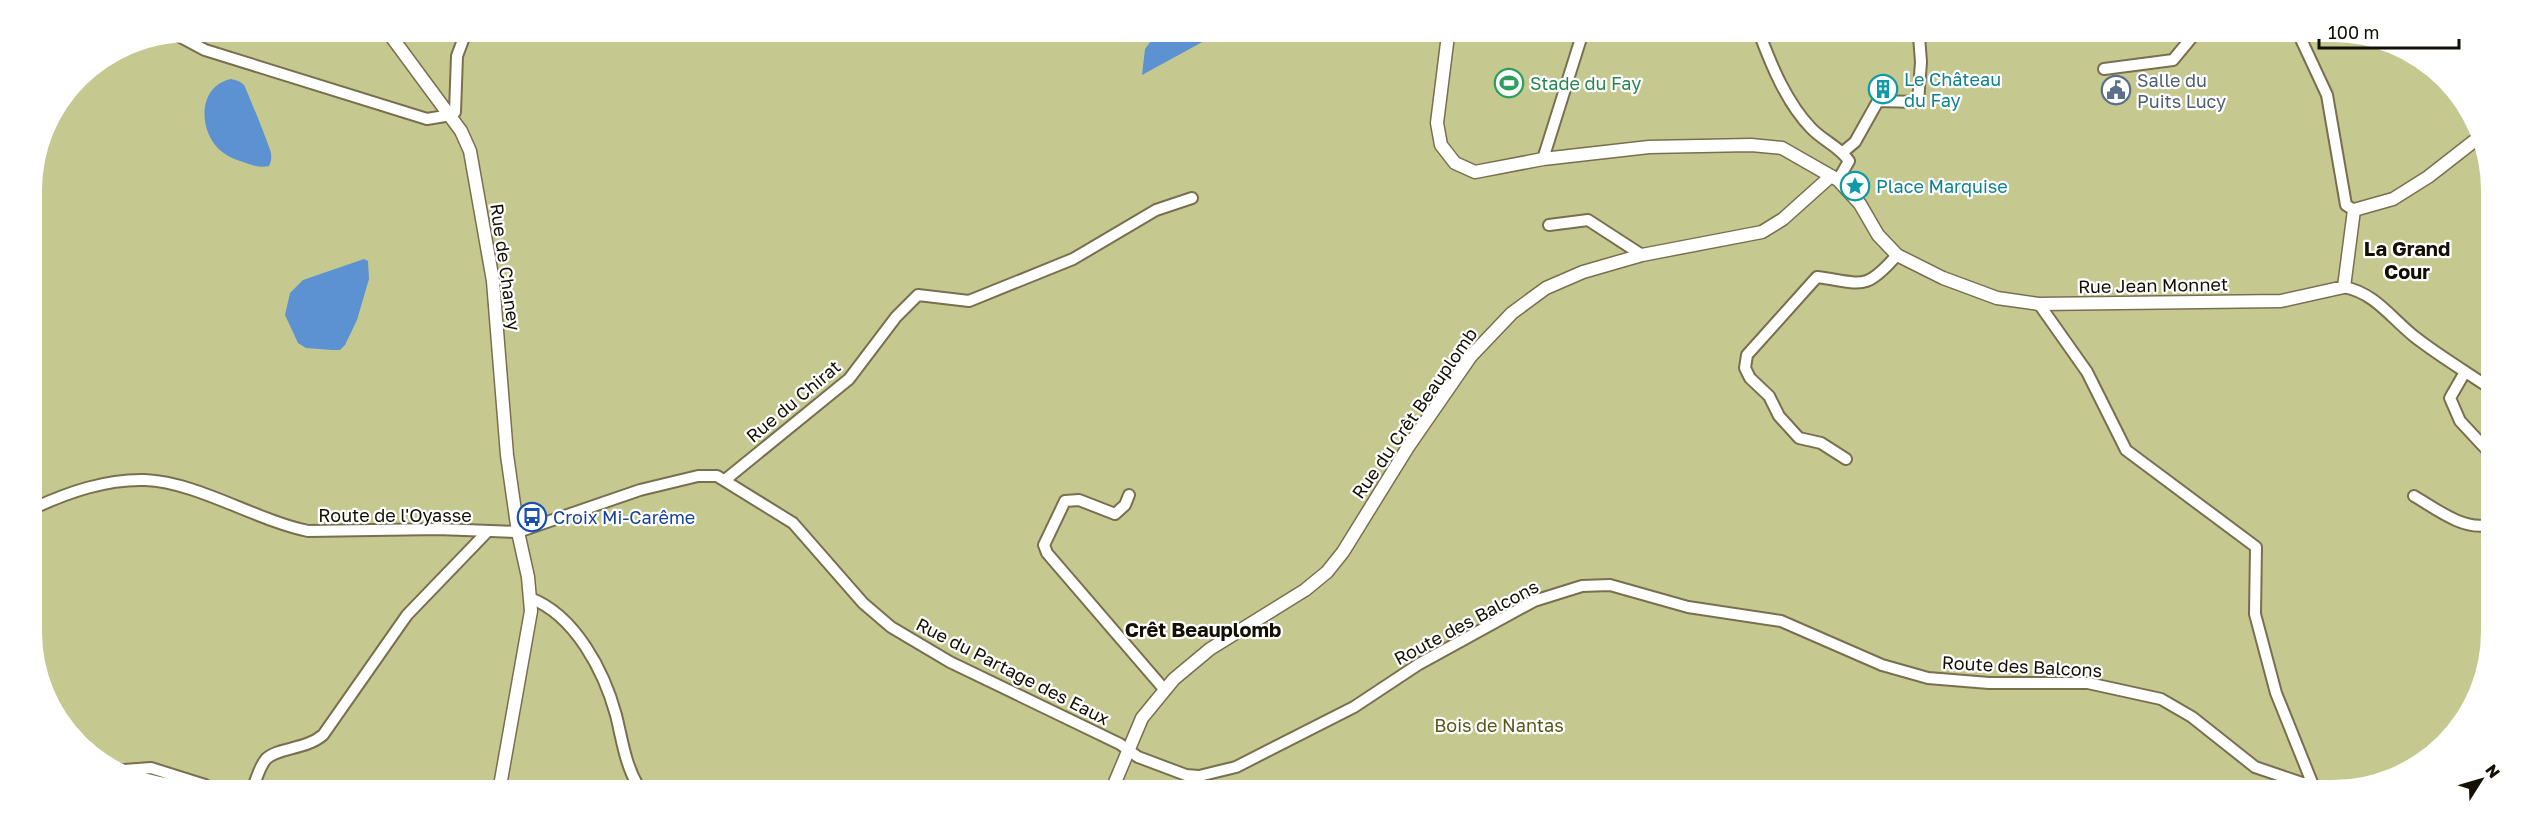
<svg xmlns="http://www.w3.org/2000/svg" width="2523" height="822" font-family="'Golos Text',sans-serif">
<rect width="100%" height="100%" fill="#ebe0bc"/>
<path fill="#c5c990" d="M190,32l2185,5 77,48 37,74 -3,515 -21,47 -35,37 -87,32 -2195,-5 -77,-48 -37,-74 -2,-483 16,-60 30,-42 51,-35z"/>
<g fill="#5c92d2">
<path d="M1156,34h61l-75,41 3,-26z"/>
<path d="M231,79c5,1 9,2 13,6 2,3 23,55 25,62 3,7 3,13 0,19 -8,2 -14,0 -23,-3 -9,-3 -18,-6 -25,-12 -23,-19 -24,-65 10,-72z"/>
<path d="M364,259l4,2 1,18 -12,41 -12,25 -5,5h-8l-26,-2 -8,-5 -13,-28 5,-22 13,-13z"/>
</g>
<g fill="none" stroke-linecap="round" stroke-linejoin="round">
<g stroke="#796e4e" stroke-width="14">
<g id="minor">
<path d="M175,34l30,16 222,69 18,-3 10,-4 2,-56 9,-24"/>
<path d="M1760,35c12,32 27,68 51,93 12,13 28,18 38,33l-11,19"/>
<path d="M2300,37l27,58 19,110 8,5"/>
<path d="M2104,69l69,-9 19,-23"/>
<path d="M1843,152l12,-10 23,-41 40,1 3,-40 -2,-26"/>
<path d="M1543,159l39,-124"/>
<path d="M1549,225l39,-5 54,35"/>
<path d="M2344,287c31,6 47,31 71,50 23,18 48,33 72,49"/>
<path d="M2039,304l48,68 39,78 130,97 -1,67 21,79 39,97"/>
<path d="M2465,372l-15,26 10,23 27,29"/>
<path d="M1846,459l-25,-16 -22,-5 -20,-22 -10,-20 -19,-18 -5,-10 2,-13 70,-78c45,6 48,15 80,-22"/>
<path d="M725,480l124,-101 47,-62 22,-22 51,6 104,-42 83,-49 36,-12"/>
<path d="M1129,495l-4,10 -10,9 -36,-14 -14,1 -21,44 3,8 117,136"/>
<path d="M2414,496c21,12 48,34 73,29"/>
<path d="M34,508c35,-16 72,-29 111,-28 52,2 110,40 163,51l130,-2 80,3 122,-42 58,-14h19l76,47 70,80 28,24 59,35 170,82 18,13 48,18 13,1 37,-9 118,-60 65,-43 115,-63 48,-15 28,-1 78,22 93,14 101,44 46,13 61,5h99l73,16 31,18 63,50 47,16h8"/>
<path d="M530,598c45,17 74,73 86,117 6,24 9,49 22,71"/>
<path d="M69,733l16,13"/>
<path d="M124,770l27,-2 54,17"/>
<path d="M254,785c3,-8 6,-19 12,-26 13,-12 39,-9 57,-24l84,-120 80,-83"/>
</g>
</g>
<g stroke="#796e4e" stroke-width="15">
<g id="tertiary">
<path d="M388,32l73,99 9,20 23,130 14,174 11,77 10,45 3,34 -31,175"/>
<path d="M1448,35l-11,88 4,22 14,18 20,9 68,-13 106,-12 102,-2 31,3 56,32 22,24 18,31 19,20 46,23 54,20 42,6 242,-3 63,-14 10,-77 39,-11 35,-22 50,-39"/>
<path d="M1113,787l29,-69 32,-39 36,-30 95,-59 22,-18 16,-20 65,-105 63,-91 41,-43 34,-25 37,-16 59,-17 120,-23 21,-13 48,-43"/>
</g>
</g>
<use href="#minor" stroke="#fff" stroke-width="10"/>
<use href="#tertiary" stroke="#fff" stroke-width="12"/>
</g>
<defs>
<g id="stadium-ring" transform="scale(1.5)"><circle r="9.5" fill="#fff" stroke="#2e9e5b" stroke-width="1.5"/><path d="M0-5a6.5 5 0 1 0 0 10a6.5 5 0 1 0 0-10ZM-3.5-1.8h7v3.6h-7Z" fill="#2e9e5b"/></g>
<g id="building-ring" transform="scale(1.5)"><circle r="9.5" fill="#fff" stroke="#0f9aa8" stroke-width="1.5"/><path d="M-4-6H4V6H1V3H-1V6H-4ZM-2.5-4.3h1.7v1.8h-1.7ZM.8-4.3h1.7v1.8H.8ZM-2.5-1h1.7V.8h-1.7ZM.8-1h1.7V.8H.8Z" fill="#0f9aa8"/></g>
<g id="civic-ring" transform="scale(1.5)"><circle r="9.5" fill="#fff" stroke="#5c6f8a" stroke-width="1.5"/><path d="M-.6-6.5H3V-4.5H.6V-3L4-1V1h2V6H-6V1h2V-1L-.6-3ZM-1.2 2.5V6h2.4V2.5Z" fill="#5c6f8a"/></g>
<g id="sight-ring" transform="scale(1.5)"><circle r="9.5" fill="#fff" stroke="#0f9aa8" stroke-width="1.5"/><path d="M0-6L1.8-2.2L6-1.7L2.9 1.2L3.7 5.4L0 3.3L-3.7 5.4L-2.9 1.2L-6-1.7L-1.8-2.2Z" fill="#0f9aa8"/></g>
<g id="bus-ring" transform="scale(1.5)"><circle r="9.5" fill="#fff" stroke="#1a4fb4" stroke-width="1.5"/><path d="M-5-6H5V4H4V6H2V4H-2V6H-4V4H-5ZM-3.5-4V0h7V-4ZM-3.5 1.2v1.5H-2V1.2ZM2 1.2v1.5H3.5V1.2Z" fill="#1a4fb4"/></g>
</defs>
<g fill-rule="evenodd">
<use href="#stadium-ring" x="1509" y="83"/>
<use href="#building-ring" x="1883" y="89"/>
<use href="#civic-ring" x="2116" y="90"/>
<use href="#sight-ring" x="1855" y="186"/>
<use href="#bus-ring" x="532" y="517"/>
</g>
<g text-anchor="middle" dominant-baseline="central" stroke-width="4.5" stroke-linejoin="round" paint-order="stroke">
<g font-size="18" fill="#0d838f" stroke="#fff" text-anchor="start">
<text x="1904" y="79">Le Château<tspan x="1904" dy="21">du Fay</tspan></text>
<text x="1876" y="186">Place Marquise</text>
</g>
<g font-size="18" fill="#4e5e75" stroke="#fff" text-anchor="start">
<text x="2137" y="80">Salle du<tspan x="2137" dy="21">Puits Lucy</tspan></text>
</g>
<g font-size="18" fill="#27864d" stroke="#fff" text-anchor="start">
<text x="1530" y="83">Stade du Fay</text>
</g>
<g font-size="18" fill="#130f04" stroke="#fff">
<text transform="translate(506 267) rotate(82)">Rue de Chaney</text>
<text transform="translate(2153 285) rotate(-1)">Rue Jean Monnet</text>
<text transform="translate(793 401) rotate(-40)">Rue du Chirat</text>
<text transform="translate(1414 413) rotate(-55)">Rue du Crêt Beauplomb</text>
<text x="395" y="515">Route de l'Oyasse</text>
<text transform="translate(1466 622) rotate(-28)">Route des Balcons</text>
<text transform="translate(2022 666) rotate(3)">Route des Balcons</text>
<text transform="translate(1013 671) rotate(27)">Rue du Partage des Eaux</text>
</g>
<g font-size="18" fill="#164399" stroke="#fff" text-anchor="start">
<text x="553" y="517">Croix Mi-Carême</text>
</g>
<g font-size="18" fill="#565817" stroke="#fff">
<text x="1499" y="725">Bois de Nantas</text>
</g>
<g font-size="20" font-weight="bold" fill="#130f04" stroke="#fff">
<text x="2407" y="248">La Grand<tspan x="2407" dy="23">Cour</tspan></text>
<text x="1203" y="629">Crêt Beauplomb</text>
</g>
</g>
<path d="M0 0H2523V822H0ZM190 42H2333A148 148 0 0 1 2481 190V632A148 148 0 0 1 2333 780H190A148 148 0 0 1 42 632V190A148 148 0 0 1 190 42Z" fill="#fff" fill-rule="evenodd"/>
<g transform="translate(2481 780) rotate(53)" stroke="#ffffff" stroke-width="4.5" paint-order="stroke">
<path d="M0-4.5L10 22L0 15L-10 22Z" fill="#130f04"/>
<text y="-9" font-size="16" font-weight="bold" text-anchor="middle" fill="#130f04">N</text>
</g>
<path d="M2319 39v9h140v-9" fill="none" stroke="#130f04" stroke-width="3"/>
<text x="2328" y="39" font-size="18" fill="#130f04" stroke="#ffffff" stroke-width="4.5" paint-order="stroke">100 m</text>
</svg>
